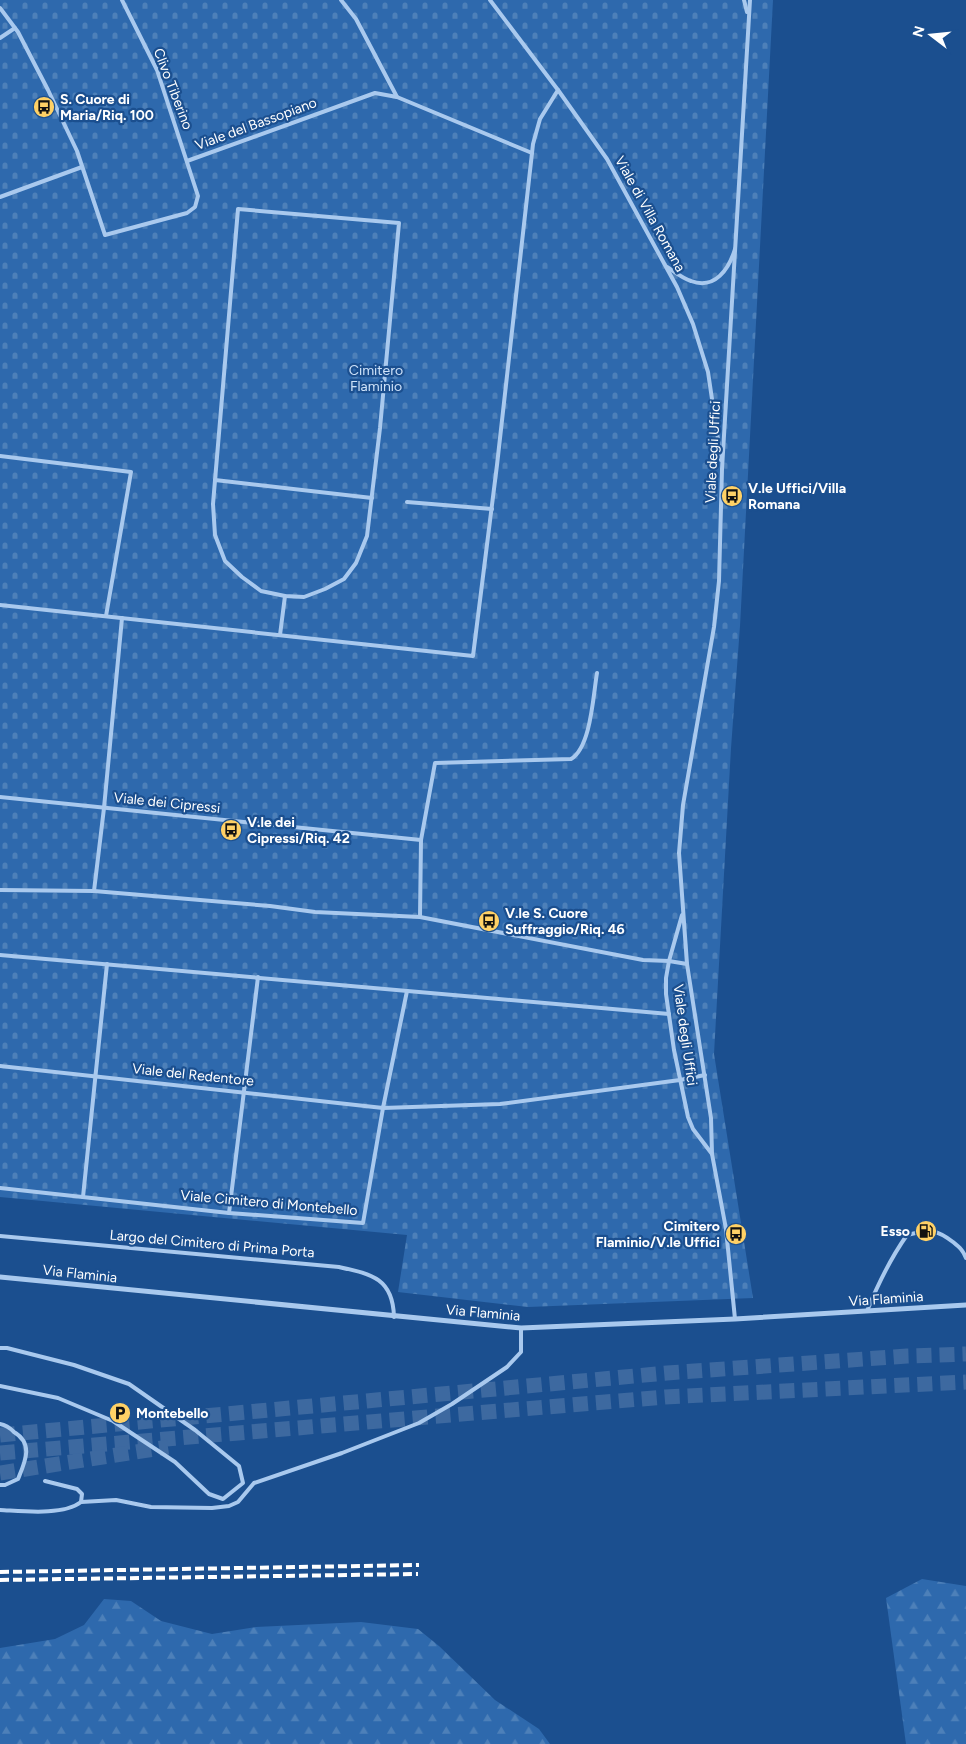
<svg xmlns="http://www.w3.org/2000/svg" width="966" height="1744" font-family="Figtree,sans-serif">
<defs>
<pattern id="forest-firs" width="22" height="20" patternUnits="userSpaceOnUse" patternTransform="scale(1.25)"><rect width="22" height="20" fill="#2e69ad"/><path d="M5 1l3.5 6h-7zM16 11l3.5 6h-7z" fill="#4d80b9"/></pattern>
<pattern id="cemetery-stones" width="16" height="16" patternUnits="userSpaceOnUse" patternTransform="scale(1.25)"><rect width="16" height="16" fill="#2e69ad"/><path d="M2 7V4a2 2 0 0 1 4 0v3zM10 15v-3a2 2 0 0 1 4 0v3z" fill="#4d80b9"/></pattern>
</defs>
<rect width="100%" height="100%" fill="#1b4f8f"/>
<g fill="url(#forest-firs)">
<path d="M922,1579l44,7v158h-60l-20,-146z"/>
<path d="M104,1599l27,2 30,20 51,13 44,-7 105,-5 57,7 21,17 56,54 44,29 11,15h-550v-96l55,-9 29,-14z"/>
</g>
<path fill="url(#cemetery-stones)" d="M0,0h773l-33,626 -9,122 -17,306 39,244 -225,9 -130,-15 9,-57 -407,-38z"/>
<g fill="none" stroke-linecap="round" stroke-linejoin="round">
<g stroke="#3d69a0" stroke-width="15" stroke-dasharray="15 8" stroke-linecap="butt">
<path d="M0,1435l667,-62 240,-17 59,-2"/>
<path d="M0,1453l665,-56 301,-15"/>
<path d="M0,1473l168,-26"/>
</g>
<g stroke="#a9c9ee" stroke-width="4">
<path d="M341,0l15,19 41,78"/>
<path d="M490,0l68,90 49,69 70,128 16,37 15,48 13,88"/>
<path d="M744,0l3,12"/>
<path d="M0,8l18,24 30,58 29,61 28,84 82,-22 8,-6 3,-11 -41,-126 -35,-70"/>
<path d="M0,38l15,-10"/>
<path d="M187,161l188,-68 22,4 135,56"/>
<path d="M0,197l82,-30"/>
<path d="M238,209l161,14 -19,205 -13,108 -11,27 -12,16 -19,10 -21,8 -19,-1 -24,-5 -19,-14 -17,-16 -10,-26 -2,-31z"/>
<path d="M667,267c8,5 15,11 24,14 24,9 38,-12 44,-32"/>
<path d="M0,456l131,16 -25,144"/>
<path d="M215,480l157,18"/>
<path d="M407,502l85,7"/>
<path d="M0,605l473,51 24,-191 36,-321 7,-25 18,-29"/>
<path d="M280,635l5,-39"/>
<path d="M0,797l421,43"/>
<path d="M0,890l94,1 176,15 45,6 105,5 223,43 26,1 18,3"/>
<path d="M94,891l10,-83 18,-190"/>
<path d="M682,915l-13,46 -3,17v16l8,56 14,67 5,12 19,25"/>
<path d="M420,917l1,-77 14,-77 136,-4c20,-12 22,-63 26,-86"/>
<path d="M0,955l669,59"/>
<path d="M0,1066l383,42 24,-117"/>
<path d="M0,1188l229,25 134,10 20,-115 117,-4 180,-24 25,-5"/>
<path d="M83,1197l24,-233"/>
<path d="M229,1213l29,-236"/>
<path d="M0,1236l339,31c32,7 54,11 55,50"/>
<path d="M867,1311c11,-27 23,-52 40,-76 22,-5 28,-7 46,7 6,5 10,8 13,16"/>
<path d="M735,1319l-9,-90 -14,-75 -1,-36 -24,-154 -8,-111 4,-48 31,-178 5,-46 3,-112 28,-469"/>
<path d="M0,1348h7l67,17 55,19 66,46 44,36 4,17 -20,16 -14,-5 -34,-32 -62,-41 -55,-23 -58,-12"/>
<path d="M0,1424c6,1 10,4 14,8 20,12 11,30 4,47l-13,6h-5"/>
<path d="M81,1502l35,-2 35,7 61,1 17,-2 9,-4 16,-19 88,-30 77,-30 33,-19 55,-37 14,-15v-24"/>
<path d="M0,1510c22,1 63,6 81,-8l1,-8 -5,-5 -32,-8"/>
</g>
<path stroke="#a9c9ee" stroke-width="5" d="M0,1277l521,51 214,-9 231,-14"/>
<g stroke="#fff" stroke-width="4" stroke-dasharray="9 4" stroke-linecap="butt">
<path d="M0,1572l419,-7"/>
<path d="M0,1580l418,-6"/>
</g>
</g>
<defs>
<g id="bus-disc" transform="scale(1.125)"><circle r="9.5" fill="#ffd166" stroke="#1b4f8f"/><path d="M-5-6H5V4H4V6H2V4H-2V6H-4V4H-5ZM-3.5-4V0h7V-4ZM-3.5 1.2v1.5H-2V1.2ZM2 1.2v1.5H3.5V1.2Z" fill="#111"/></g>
<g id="fuel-disc" transform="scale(1.125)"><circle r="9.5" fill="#ffd166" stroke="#1b4f8f"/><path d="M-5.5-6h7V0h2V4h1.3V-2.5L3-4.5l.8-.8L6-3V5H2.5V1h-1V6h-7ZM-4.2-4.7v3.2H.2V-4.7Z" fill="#111"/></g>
<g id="parking-disc" transform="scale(1.125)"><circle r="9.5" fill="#ffd166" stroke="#1b4f8f"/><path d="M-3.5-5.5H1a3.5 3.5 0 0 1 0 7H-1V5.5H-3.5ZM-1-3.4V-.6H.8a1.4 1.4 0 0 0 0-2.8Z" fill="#111"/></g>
</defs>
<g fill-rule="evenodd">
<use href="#bus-disc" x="44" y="107"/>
<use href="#bus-disc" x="732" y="496"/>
<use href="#bus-disc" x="231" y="830"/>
<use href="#bus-disc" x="489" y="921"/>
<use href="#fuel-disc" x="926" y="1231"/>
<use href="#bus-disc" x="736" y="1234"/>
<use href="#parking-disc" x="120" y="1413"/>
</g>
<g text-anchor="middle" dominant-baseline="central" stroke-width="4.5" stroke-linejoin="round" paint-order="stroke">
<g font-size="14" fill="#fff" stroke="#1b4f8f">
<text transform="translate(173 89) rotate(69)">Clivo Tiberino</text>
<text transform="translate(256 124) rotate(-20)">Viale del Bassopiano</text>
<text transform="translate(650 214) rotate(61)">Viale di Villa Romana</text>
<text transform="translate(713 452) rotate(-87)">Viale degli Uffici</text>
<text transform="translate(167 803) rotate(6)">Viale dei Cipressi</text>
<text transform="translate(685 1035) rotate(82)">Viale degli Uffici</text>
<text transform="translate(193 1075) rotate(6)">Viale del Redentore</text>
<text transform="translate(269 1203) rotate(5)">Viale Cimitero di Montebello</text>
<text transform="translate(212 1244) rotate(5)">Largo del Cimitero di Prima Porta</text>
<text transform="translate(80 1274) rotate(6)">Via Flaminia</text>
<text transform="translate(886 1299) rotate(-4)">Via Flaminia</text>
<text transform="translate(483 1313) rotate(5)">Via Flaminia</text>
</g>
<g font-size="14" font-weight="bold" fill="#fff" stroke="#1b4f8f" text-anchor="start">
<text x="60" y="99">S. Cuore di<tspan x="60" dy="16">Maria/Riq. 100</tspan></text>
<text x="748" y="488">V.le Uffici/Villa<tspan x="748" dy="16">Romana</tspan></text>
<text x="247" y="822">V.le dei<tspan x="247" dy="16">Cipressi/Riq. 42</tspan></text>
<text x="505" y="913">V.le S. Cuore<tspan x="505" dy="16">Suffraggio/Riq. 46</tspan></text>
<text x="720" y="1226" text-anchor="end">Cimitero<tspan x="720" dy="16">Flaminio/V.le Uffici</tspan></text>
<text x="910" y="1231" text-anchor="end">Esso</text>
<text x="136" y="1413">Montebello</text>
</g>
<g font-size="14" fill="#cfe3fa" stroke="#1b4f8f">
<text x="376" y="370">Cimitero<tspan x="376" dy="16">Flaminio</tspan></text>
</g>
</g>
<g transform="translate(931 35) rotate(286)" stroke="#1b4f8f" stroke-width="4" paint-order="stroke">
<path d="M0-4L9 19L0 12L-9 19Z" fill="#ffffff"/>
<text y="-8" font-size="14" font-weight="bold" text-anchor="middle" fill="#ffffff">N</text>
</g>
</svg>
